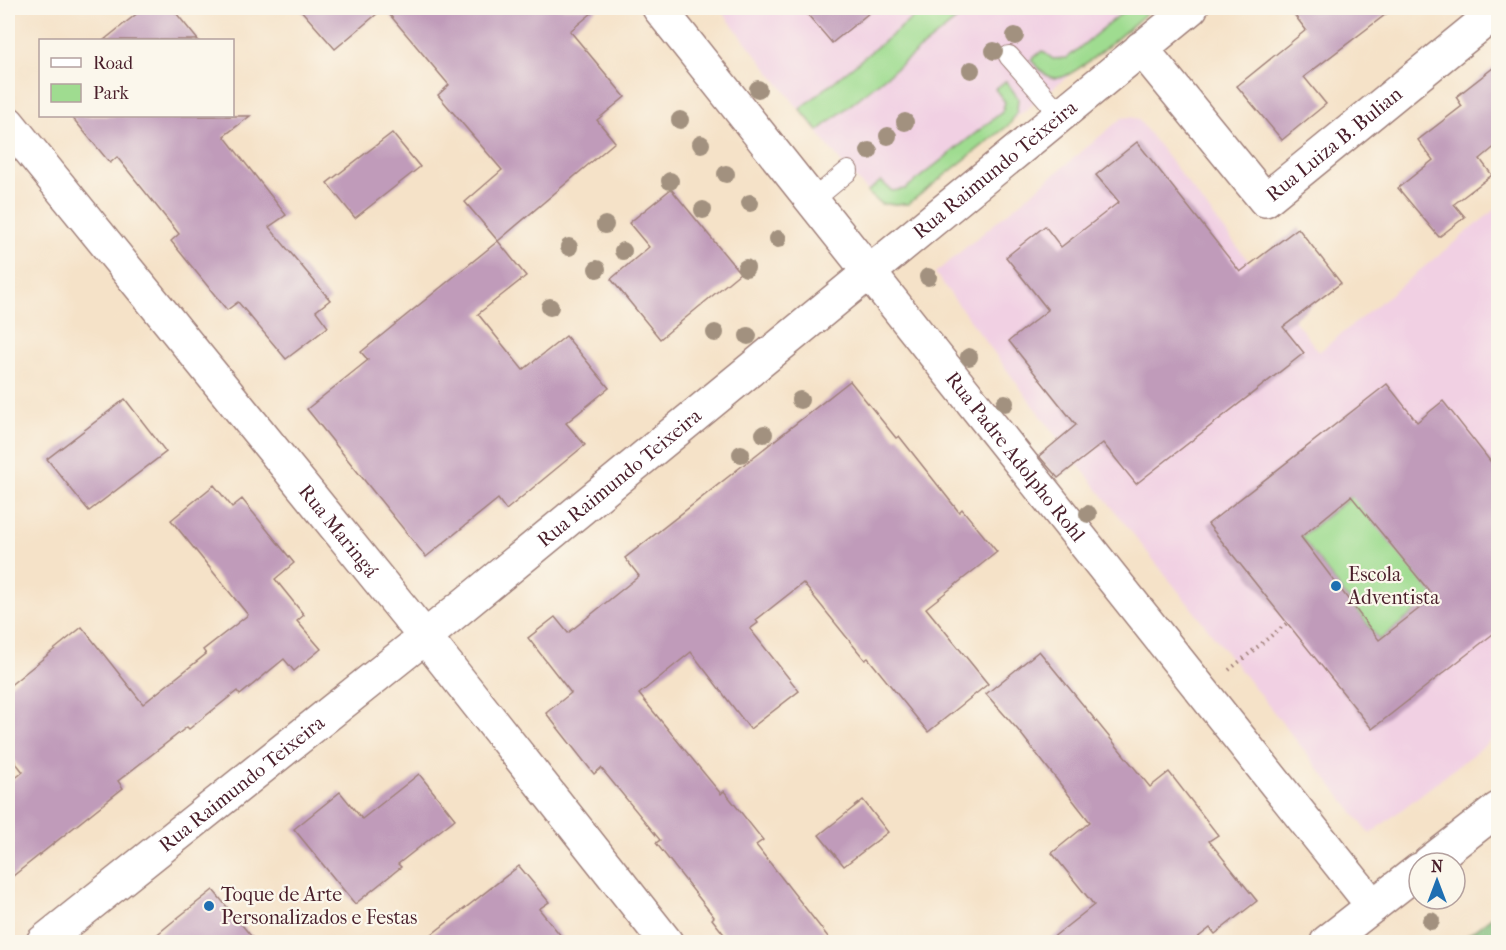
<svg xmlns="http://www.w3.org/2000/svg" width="1506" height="950" font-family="'IM FELL French Canon',serif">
<rect width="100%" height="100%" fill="#fbf7ec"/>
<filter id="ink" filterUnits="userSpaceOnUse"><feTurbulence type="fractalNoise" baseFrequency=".0167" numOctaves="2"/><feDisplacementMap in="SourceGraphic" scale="12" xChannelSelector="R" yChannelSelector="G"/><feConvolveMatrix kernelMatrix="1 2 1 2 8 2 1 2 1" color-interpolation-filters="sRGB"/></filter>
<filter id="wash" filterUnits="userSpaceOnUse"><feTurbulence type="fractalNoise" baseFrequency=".008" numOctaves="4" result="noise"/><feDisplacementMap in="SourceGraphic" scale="24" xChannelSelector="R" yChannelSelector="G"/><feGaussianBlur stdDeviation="1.35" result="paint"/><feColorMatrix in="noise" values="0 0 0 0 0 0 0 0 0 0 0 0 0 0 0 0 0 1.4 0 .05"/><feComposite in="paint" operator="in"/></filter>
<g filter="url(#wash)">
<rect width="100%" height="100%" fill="#f5e2c8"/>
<g fill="#f1d0e3">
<path d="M719,8h434l-245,196 -16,1 -11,-1 -33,-33z"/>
<path d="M1130,117l8,2 181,233 179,-145v528l-128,99 -293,-371 -19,15 -19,-22 20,-16 -124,-167 187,-155z"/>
</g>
<g fill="#9fdc90" stroke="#747e5e" stroke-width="1.5">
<path d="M925,8h46l-153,123 -18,-22z"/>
<path d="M1128,8h25c-18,14 -76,69 -95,70 -12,1 -19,-10 -27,-18l11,-9 11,8 14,-1z"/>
<path d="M1006,81l12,17 -1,13 -7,13 -102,80h-27l-14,-12 14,-11 11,10 13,-2 97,-77 3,-10 -10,-13z"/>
<path d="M1406,452l28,145 -55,43 -78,-103z"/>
</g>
<path fill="#7fbc7a" stroke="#646e52" stroke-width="1.5" d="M1498,912v30h-39z"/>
<g id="blocks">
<g fill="#c09bba" fill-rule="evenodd">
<path d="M144,8h28l26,32h-94z"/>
<path d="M299,8h299l-28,23 55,66 -28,23 18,22 -117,99 28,35 -48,38 45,56 43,-34 43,52 -43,35 19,22 -79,65 -8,-11 -72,58 -119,-148 61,-49 -7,-8 137,-111 -33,-39 37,-32 -64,-75 11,-10 -65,-77 -49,41z"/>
<path d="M802,8h73l-43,35z"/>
<path d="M1289,8h105l-90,69 22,27 -44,36 -45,-54 69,-56z"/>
<path d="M1498,64v80l-18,15 12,16 -38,29 11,13 -26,20 -41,-49 35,-28 -15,-20 44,-34 -6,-9z"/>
<path d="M71,116h179l-26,20 62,79 -17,12 61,73 -14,11 12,16 -42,32 -48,-57 -11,8 -56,-69 8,-7 -62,-77 -7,6z"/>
<path d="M392,133l28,34 -65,51 -28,-35z"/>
<path d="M1137,142l103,130 58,-44 43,55 -58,44 21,26 -168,131 -33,-41 -45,35 -19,-22 37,-31 -67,-84 39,-31 -42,-53 39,-31 16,21 58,-45 -23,-27z"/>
<path d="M671,189l69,84 -80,66 -49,-60 38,-32 -20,-24z"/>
<path d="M850,381l46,57 3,-2 60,76 3,-3 35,43 -71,56 62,76 -60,48 -60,-74 -3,2 -62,-77 -47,37 2,3 -8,6 49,62 -49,38 -59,-77 -52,42 82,100 3,-3 39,49 -7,5 76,97h-102l-18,-23 2,-2 -58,-74 4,-3 -59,-72 -7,6 -48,-61 25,-20 -43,-55 27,-21 13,16 71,-57 -14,-18z"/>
<path d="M1387,384l30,38 26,-21 55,70v159l-126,99 -164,-205zM1351,496l83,101 -55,43 -78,-103z"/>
<path d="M125,399l41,53 -77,59 -42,-52z"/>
<path d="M214,485l18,22 10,-8 52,64 -19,16 29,36 -7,6 24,28 -27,22 -10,-12 -44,36 -3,-4 -48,38 -2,-2 -69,54 5,7 -115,92v-96l15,-12 -15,-19v-66l74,-60 61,77 63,-50 -3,-4 45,-35 -77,-95z"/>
<path d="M1039,651l111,136 19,-15 49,63 -9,6 48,60 -42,33 -5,-6 -18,14h-145l47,-37 -42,-52 38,-31 -72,-92 -32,-36z"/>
<path d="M419,774l36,45 -57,45 3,3 -46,37 -61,-75 46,-37 22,27z"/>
<path d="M863,800l25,32 -44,34 -25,-31z"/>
<path d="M519,866l30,36 -10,7 27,33h-144z"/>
<path d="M213,890l43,52h-108l23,-19z"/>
</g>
</g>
</g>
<g filter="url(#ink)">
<use href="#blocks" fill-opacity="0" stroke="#a0807a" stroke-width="1.5"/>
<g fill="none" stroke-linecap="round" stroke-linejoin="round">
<g stroke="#a0807a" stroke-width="22">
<g id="service">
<path d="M1009,56l51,58"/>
<path d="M813,200l35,-29"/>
</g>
</g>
<g stroke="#a0807a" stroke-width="36">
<g id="minor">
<path id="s1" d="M659,8l714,898"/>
<path id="s2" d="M1141,48l124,152 233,-190"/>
<path id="s3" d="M8,123l417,514 241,305"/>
<path d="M1429,863l69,-54"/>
<path id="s4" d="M43,942l382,-305 766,-629"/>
<path d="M1327,942l92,-72"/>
</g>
</g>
<path stroke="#a0807a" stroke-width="4" stroke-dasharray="1.5 4.5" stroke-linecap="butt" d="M1229,670l58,-47"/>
<use href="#service" stroke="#fff" stroke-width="20"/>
<use href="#minor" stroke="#fff" stroke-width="33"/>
</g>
<g fill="#a2917f">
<circle cx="1015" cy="36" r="9"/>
<circle cx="994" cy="51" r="9"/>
<circle cx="971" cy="70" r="9"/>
<circle cx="758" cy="89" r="9"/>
<circle cx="680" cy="120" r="9"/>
<circle cx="905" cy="122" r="9"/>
<circle cx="888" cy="136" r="9"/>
<circle cx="701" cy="144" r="9"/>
<circle cx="869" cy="151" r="9"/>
<circle cx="726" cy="174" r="9"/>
<circle cx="670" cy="181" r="9"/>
<circle cx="750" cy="203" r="9"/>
<circle cx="703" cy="210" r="9"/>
<circle cx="605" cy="225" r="9"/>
<circle cx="778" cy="239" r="9"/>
<circle cx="569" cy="247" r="9"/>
<circle cx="623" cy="251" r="9"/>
<circle cx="746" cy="268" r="9"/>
<circle cx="597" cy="269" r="9"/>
<circle cx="928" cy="277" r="9"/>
<circle cx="550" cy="307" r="9"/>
<circle cx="715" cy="333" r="9"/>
<circle cx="748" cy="336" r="9"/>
<circle cx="969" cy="357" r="9"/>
<circle cx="800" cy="400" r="9"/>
<circle cx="1005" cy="403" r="9"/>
<circle cx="764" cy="434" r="9"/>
<circle cx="741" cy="454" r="9"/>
<circle cx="1088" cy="514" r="9"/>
<circle cx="1431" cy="921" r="9"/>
</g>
</g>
<g fill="#1f6fb2" stroke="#fbf7ec" stroke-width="2">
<circle cx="1336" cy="586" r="6"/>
<circle cx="209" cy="906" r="6"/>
</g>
<g text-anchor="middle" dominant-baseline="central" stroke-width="4.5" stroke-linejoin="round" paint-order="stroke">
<g font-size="20" fill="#4a1f2b" stroke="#fbf7ec">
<text stroke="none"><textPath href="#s2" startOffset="285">Rua Luiza B. Bulian</textPath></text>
<text stroke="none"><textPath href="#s4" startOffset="1226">Rua Raimundo Teixeira</textPath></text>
<text stroke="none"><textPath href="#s1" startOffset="573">Rua Padre Adolpho Rohl</textPath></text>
<text stroke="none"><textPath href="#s4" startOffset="740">Rua Raimundo Teixeira</textPath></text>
<text stroke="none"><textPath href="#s3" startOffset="525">Rua Maringá</textPath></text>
<text stroke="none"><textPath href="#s4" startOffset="254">Rua Raimundo Teixeira</textPath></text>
</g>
<g font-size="20" fill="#4a1f2b" stroke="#fbf7ec" text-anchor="start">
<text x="1348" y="574">Escola<tspan x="1348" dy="23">Adventista</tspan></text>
<text x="221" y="894">Toque de Arte<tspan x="221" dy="23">Personalizados e Festas</tspan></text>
</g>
</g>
<rect width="1506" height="950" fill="none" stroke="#fbf7ec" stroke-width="30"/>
<rect x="39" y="39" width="195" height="78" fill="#fbf7ec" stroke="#b4a19f" stroke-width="1.5"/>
<rect x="51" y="58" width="30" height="9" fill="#ffffff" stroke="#b4a19f" stroke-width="1.5"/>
<text x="93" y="69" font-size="18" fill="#4a1f2b">Road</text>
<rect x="51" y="84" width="30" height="18" fill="#9fdc90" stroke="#b4a19f" stroke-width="1.5"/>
<text x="93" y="99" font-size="18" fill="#4a1f2b">Park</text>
<g transform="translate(1437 881)"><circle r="28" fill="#fbf7ec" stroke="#b4a19f" stroke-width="1.5"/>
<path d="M0-4.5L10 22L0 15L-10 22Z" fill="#1f6fb2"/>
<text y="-9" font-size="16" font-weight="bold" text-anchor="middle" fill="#4a1f2b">N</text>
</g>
</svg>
